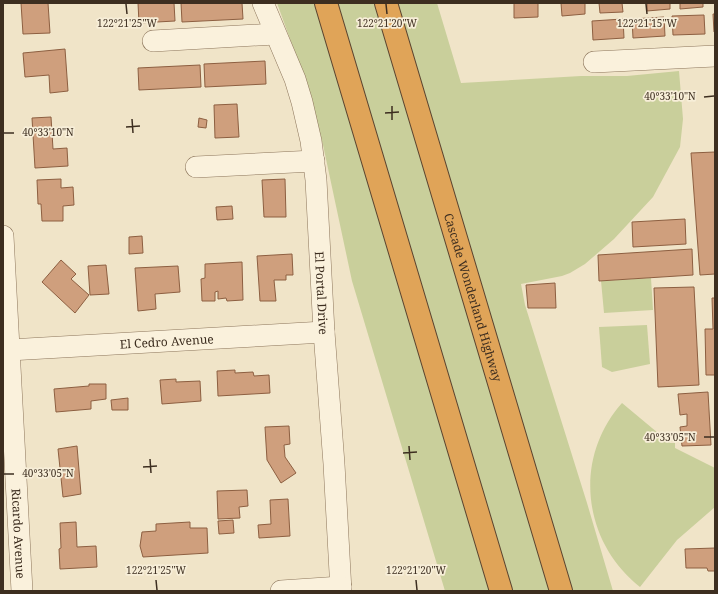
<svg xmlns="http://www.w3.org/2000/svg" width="718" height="594" font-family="'Noto Serif',serif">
<rect width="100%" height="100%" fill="#f0e4c8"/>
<g fill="#c9cf9b">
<path d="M277,3h160l24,80 120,-7h46l52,-5 4,48 -3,28 -27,50 -39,42 -29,25 -15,9 -8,3 -41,8 4,21 62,198 26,88h-168l-93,-310 -29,-136 -16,-59z"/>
<path d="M651,278l2,32 -49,3 -3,-32z"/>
<path d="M647,325l3,39 -38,8 -10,-5 -3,-40z"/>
<path d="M622,403l48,40h5v5l40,20v39l-38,33 -37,47c-58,-46 -67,-129 -18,-184z"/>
</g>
<g fill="#cf9f7d" stroke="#8d5f41">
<path d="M21,3h27l2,30 -27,1z"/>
<path d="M138,3h36l1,18 -36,2z"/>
<path d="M181,3h61l1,16 -61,3z"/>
<path d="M514,3h24v14l-24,1z"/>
<path d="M561,3h24v11l-23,2z"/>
<path d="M599,3h23l1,9 -23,1z"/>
<path d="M647,3h23v6l-23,2z"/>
<path d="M680,3h23v4l-23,2z"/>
<path d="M713,14h2v18h-1z"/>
<path d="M704,15l1,19 -32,1 -1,-19z"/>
<path d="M664,17l1,19 -32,2 -1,-19z"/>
<path d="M623,19l1,19 -31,2 -1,-19z"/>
<path d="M65,49l3,42 -18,2 -1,-18 -24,2 -2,-24z"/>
<path d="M265,61l1,23 -61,3 -1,-23z"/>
<path d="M200,65l1,22 -62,3 -1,-22z"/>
<path d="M237,104l2,33 -24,1 -1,-33z"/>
<path d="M51,117l2,32 14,-1 1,18 -33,2 -3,-50z"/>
<path d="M199,118l8,2 -1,8 -8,-1z"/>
<path d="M715,152v122l-15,1 -9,-122z"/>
<path d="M61,179v9l12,-1 1,18 -11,1v15h-21l-1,-17h-3l-1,-24z"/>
<path d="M285,179l1,38h-22l-2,-37z"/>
<path d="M232,206l1,13 -16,1 -1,-13z"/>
<path d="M685,219l1,25 -53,3 -1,-25z"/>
<path d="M142,236l1,17 -14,1v-17z"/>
<path d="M692,249l1,26 -94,6 -1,-26z"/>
<path d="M292,254l1,21h-7v5h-12l2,21h-16l-3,-45z"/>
<path d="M61,260l15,14 -5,5 18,16 -14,18 -33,-31z"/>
<path d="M242,262l1,38 -16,1 -1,-3 -8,1v-8l-3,1v9h-13l-1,-22 4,-1v-14z"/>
<path d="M106,265l3,29 -19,1 -2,-29z"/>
<path d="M178,266l2,26 -25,2 1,15 -18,2 -3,-43z"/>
<path d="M555,283l1,25h-28l-2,-23z"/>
<path d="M694,287l5,98 -41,2 -4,-99z"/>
<path d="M712,298h3v77h-9l-1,-46h8z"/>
<path d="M235,370v3l18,-1 1,4 15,-1 1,18 -52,3 -1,-25z"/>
<path d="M176,379v3l24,-1 1,20 -39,3 -2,-24z"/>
<path d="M89,384h17v15l-15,2v8l-35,3 -2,-23 35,-3z"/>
<path d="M708,392l3,53 -29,1 -2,-19 7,-1v-12l-7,1 -2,-21z"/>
<path d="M128,398v12h-16l-1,-10z"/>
<path d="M289,426l1,18 -6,1 1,12 11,16 -15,10 -14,-23 -2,-33z"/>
<path d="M77,446l4,48 -18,3 -5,-48z"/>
<path d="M247,490l1,16 -9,1 1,11 -22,1 -1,-28z"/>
<path d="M288,499l2,37 -31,2 -1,-13 13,-1 -1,-24z"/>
<path d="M233,520l1,13 -15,1 -1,-13z"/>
<path d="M76,522l1,25 19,-1 1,21 -37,2 -1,-20 2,-1 -1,-25z"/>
<path d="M190,522v6h17l1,25 -65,4 -3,-11 2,-14 14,-1v-7z"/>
<path d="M715,548v23h-7l-1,-3h-21l-1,-19z"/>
</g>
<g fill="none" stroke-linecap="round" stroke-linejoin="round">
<g stroke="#8d765c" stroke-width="22">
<g id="minor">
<path id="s1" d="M263,3l32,76 7,23 9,39 5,39 8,152 10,132 7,127"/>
<path d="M153,41l122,-7"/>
<path d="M594,62l121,-6"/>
<path d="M196,167l118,-6"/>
<path id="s2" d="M3,236l19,355"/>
<path id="s3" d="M9,350l315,-18"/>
<path d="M281,591l60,-4"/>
</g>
</g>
<g stroke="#5b4430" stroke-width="24">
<g id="highway">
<path d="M326,3l175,588"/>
<path id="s4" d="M386,3l175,588"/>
</g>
</g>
<use href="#minor" stroke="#faf1dc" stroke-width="21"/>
<use href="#highway" stroke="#e0a458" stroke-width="22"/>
</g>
<path fill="none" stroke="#3d2e20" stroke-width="1.5" d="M126,4l1,10M386,4l1,10M646,4l1,10M704,97l10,-1M392,106v14M385,113l14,-1M132,119l1,14M126,127l14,-1M4,133h10M704,437h10M409,446l1,14M403,453l14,-1M150,459l1,14M143,467l14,-1M4,474h10M156,580l1,10M416,580l1,10"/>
<g text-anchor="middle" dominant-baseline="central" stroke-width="3.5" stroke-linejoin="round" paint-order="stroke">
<g font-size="12" fill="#3d2e20" stroke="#f7eed8">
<text stroke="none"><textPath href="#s1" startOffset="299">El Portal Drive</textPath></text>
<text stroke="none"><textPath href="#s4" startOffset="307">Cascade Wonderland Highway</textPath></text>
<text stroke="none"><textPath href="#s3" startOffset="158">El Cedro Avenue</textPath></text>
<text stroke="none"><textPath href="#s2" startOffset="298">Ricardo Avenue</textPath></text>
</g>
</g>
<g font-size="10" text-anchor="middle" fill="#3d2e20" stroke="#f7eed8" stroke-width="3.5" stroke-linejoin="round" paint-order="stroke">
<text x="127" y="27">122°21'25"W</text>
<text x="387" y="27">122°21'20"W</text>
<text x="647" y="27">122°21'15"W</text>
<text x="670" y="100">40°33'10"N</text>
<text x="48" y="136">40°33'10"N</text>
<text x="670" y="441">40°33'05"N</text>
<text x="48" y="477">40°33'05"N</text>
<text x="156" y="574">122°21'25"W</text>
<text x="416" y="574">122°21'20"W</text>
</g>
<rect width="718" height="594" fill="none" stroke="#3d2e20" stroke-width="8"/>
</svg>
